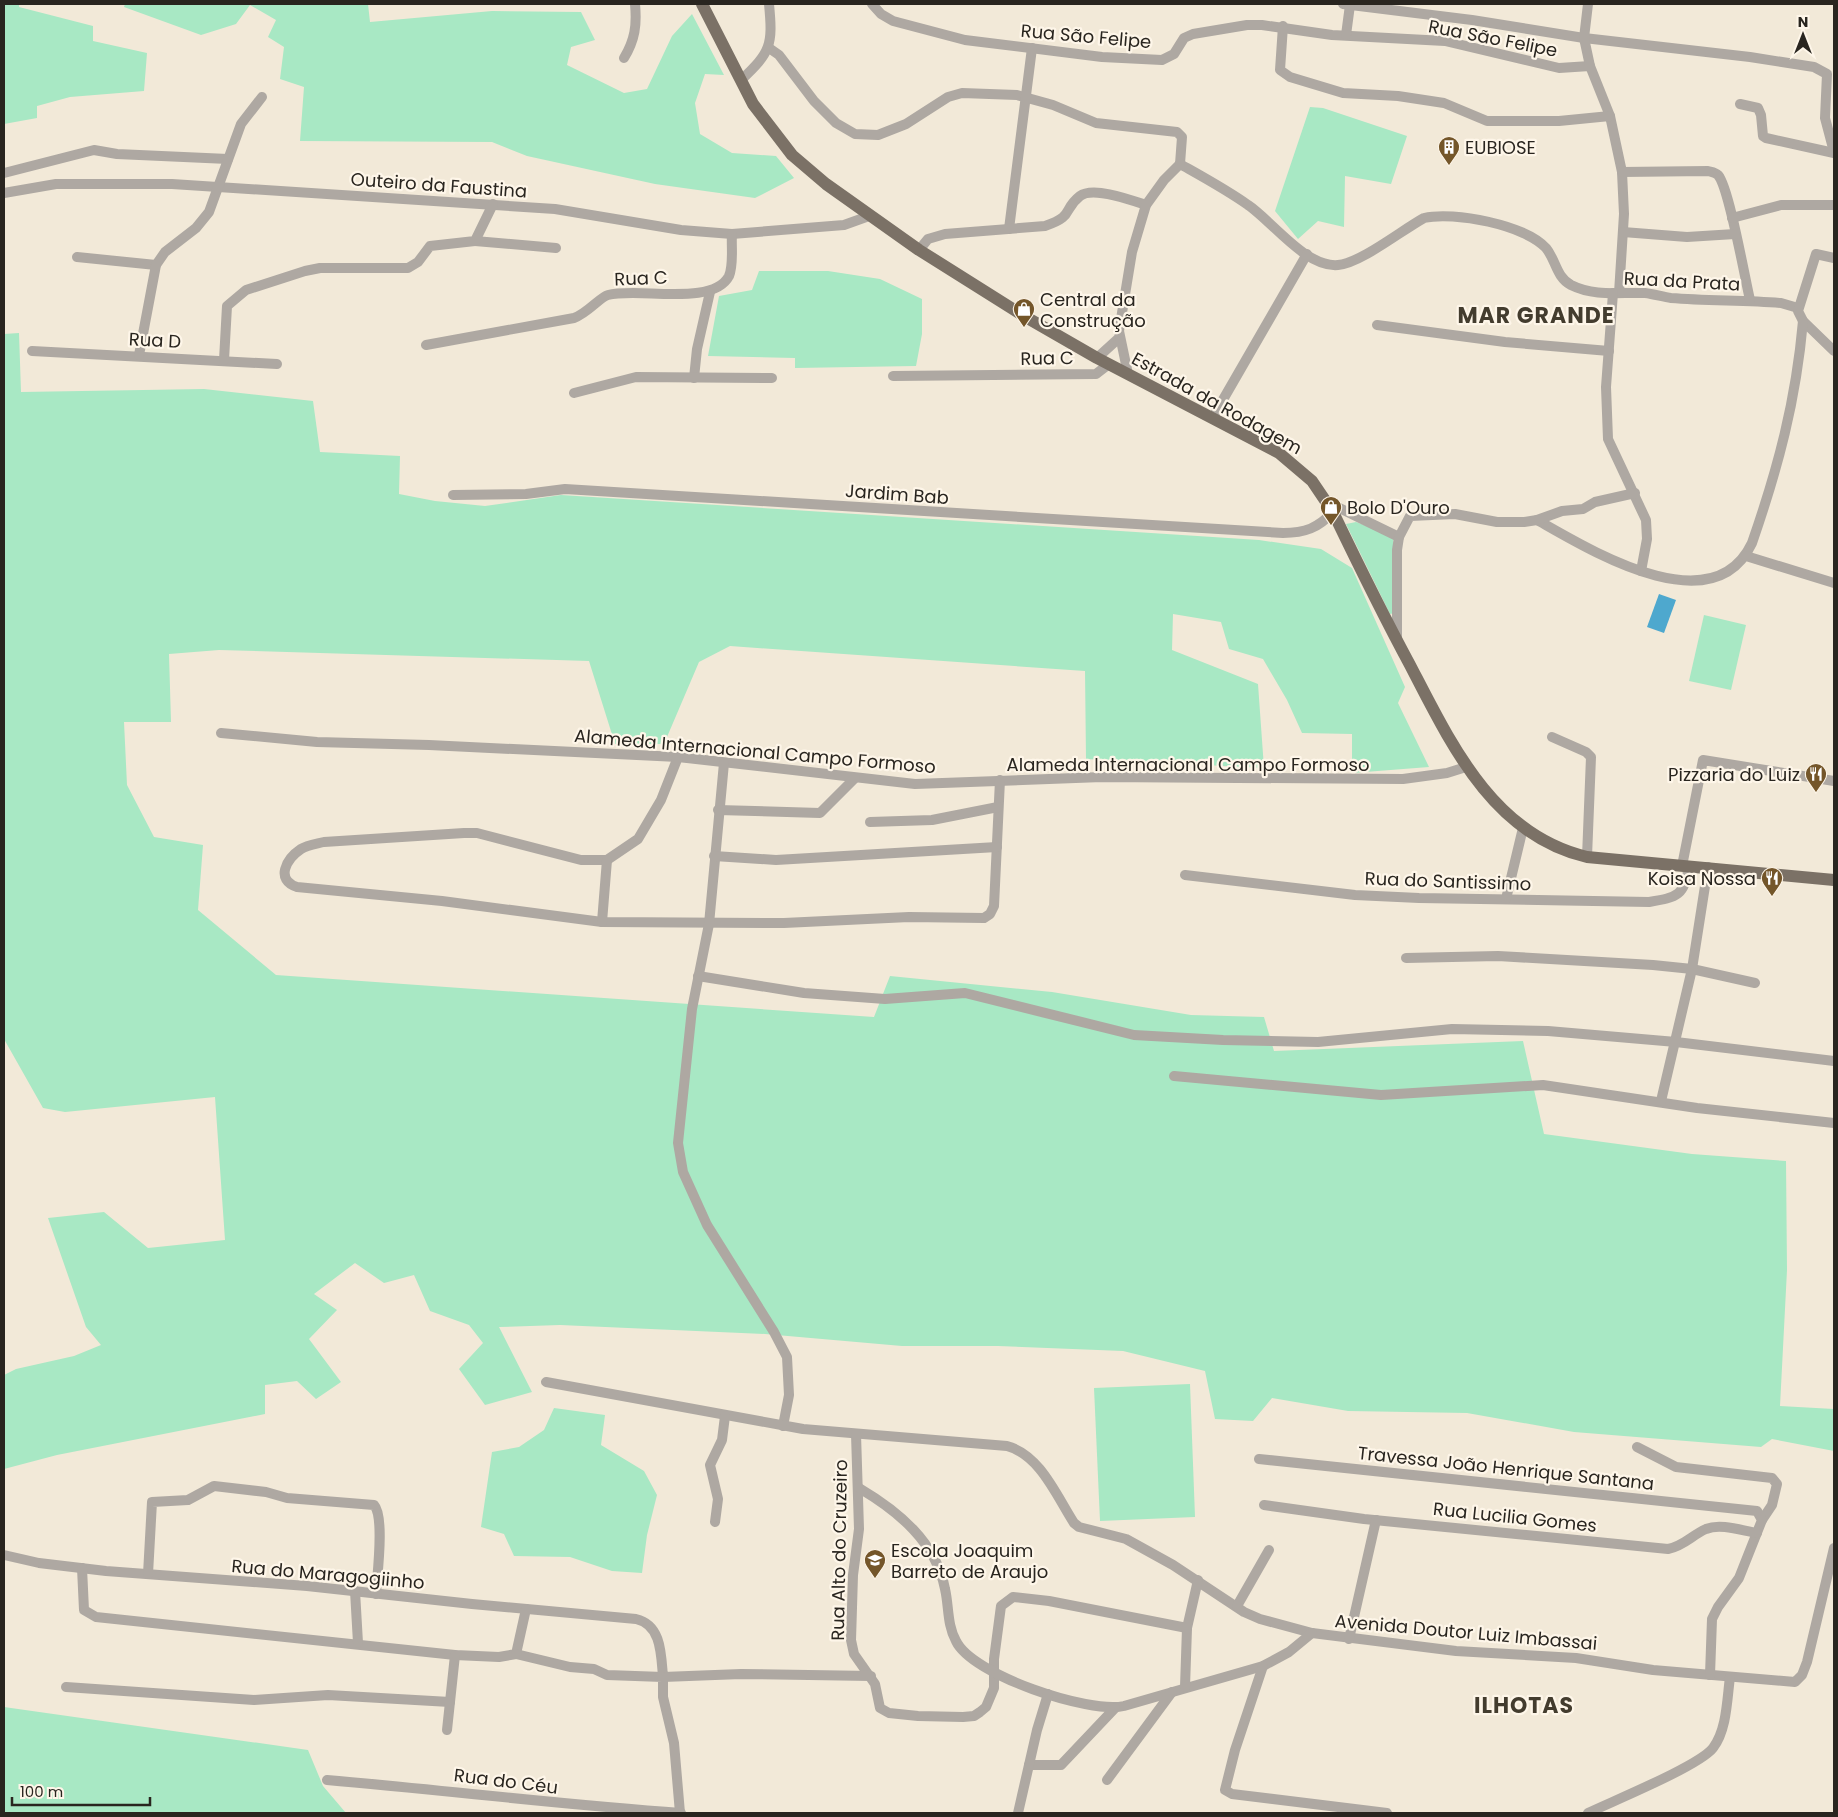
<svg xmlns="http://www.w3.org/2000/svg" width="1838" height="1817" font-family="Poppins,sans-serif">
<rect width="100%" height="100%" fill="#f2e9d8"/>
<g fill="#a8e8c4">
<path d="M4,4h15v3l74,19v15l54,12 -3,38 -74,6 -33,9v12l-33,6z"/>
<path d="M125,4h243l2,18 122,-11 89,1 14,28 -24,7 -4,18 57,28 23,-4 25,-53 20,-22 32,61 -19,-1 -10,29 5,31 32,19 44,3 18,22 -39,20 -100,-14 -128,-28 -35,-14 -192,-1 4,-54 -24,-8 4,-32 -16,-10 8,-17 -26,-15 -14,19 -35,11 -77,-28z"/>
<path d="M1310,107l13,1 84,28 -16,48 -46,-8 -1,51 -26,-6 -20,18 -23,-28z"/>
<path d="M759,271h69l52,8 42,20v35l-6,32 -121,2v-10l-87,-2 11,-60 33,-6z"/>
<path d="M19,333l2,59 183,-3 109,12 7,51 80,4 -1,38 36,7 50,5 76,-11 698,45 62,9 31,19 53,119 -7,16 31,64 -77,6v-39l-50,-1 -15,-33 -24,-41 -34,-10 -8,-27 -48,-8 -1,36 86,34 6,84 -178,-9 -1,-88 -355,-25 -31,16 -35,82h-49l-26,-83 -370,-11 -50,4 2,68h-47l3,63 27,52 49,8 -5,65 78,65 598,42 16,-41 162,16 139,23 73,2 10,34 249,-10 21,93 148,20 94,7 1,109 -7,136 54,3v42l-62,-12 -11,8 -187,-15 -107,-19 -119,-2 -76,-13 -19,23 -38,-2 -10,-48 -82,-20 -125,-5h-96l-137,-12 -205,-9 -61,2 33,65 -47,13 -26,-36 24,-26 -14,-18 -39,-14 -16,-36 -30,8 -29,-20 -41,31 23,16 -28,29 32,43 -25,17 -19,-18 -32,4v29l-208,41 -53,14v-94l12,-6 58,-13 27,-11 -15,-18 -38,-109 56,-6 44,36 77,-8 -10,-143 -150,15 -22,-4 -39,-69v-705z"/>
<path d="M1356,522l37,14 3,39 -1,38 -5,1 -44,-90z"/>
<path d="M1704,615l42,10 -15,65 -42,-9z"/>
<path d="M1190,1384l5,133 -95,4 -6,-133z"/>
<path d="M554,1408l51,7 -4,30 43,26 13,24 -10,40 -5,38 -30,-2 -42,-14 -56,-1 -10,-22 -23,-7 11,-75 27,-5 25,-17z"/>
<path d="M4,1707l304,43 15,36 23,27h-342z"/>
</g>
<path fill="#4ea8ce" d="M1659,594l17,6 -12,33 -17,-6z"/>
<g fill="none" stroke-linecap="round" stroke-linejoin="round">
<g stroke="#aea8a2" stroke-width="10">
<path d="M872,4l9,10 12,7 72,19 137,17 60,3 12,-6 10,-16 9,-4 54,-9h15l70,10 113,6 114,27 31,-2"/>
<path d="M1343,4l129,16 112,18 166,19 64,10 13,7 -2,44 9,34"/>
<path d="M1588,4l-4,34 6,28 20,50 12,56 2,42 -5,79"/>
<path d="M1283,26l-3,44 10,7 53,16 55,3 46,7 43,18h72l51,-5"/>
<path d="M1346,35l4,-30"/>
<path d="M769,48l10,7 35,46 22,22 19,11 23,1 28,-11 42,-27 14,-4 55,2 36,10 43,18 81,9 5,5 -2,27"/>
<path d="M624,58c11,-18 13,-33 11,-54"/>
<path d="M741,80c30,-28 32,-35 28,-76"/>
<path d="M1740,104l18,4 3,7 2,21 3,2 68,15"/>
<path d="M1180,164c23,13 47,26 68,41 24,16 58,63 90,60 23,-2 64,-35 86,-47 30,-7 101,7 122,30 10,12 10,29 25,37 24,12 49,7 74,8 9,1 18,4 26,5 37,3 74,2 110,5l17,5"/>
<path d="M1622,172l86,-1c4,1 7,1 10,4 11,12 27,104 32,125"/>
<path d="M4,173l90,-23 23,4 111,5"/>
<path d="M4,193l52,-9h116l383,25 126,21 51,4 112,-9 25,-9"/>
<path d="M1732,218l49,-13h53"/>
<path d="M1009,229l23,-181"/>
<path d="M1623,232l64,5 48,-3"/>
<path d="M475,241l81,7"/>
<path d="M919,250l9,-11 17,-5 100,-8c30,-10 17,-16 35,-30 13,-10 51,4 66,9"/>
<path d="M77,257l79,8"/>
<path d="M1834,258l-18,-4 -18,57 5,10 31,30"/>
<path d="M1613,293l-7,94 2,52 38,81 1,19 -6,32"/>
<path d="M1377,325l128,17 104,9"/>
<path d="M426,345l148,-27c14,-5 26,-21 34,-23 30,-8 105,12 121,-19 5,-12 2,-30 3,-42"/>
<path d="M32,351l245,13"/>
<path d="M139,355l17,-90 9,-13 31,-24 13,-16 32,-88 21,-27"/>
<path d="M1097,358l22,-20"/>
<path d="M224,360l3,-54 19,-16 59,-19 15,-3h88l10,-6 12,-16 45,-5 18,-37"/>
<path d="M1128,374l-9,-43 13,-79 14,-47 18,-25 16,-16"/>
<path d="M893,376l203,-2 13,-10"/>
<path d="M694,378l3,-29 13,-57"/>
<path d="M574,393l62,-16 136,1"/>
<path d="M1213,417l94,-163"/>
<path d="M453,495l73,-1 39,-5 718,44c22,0 35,-5 50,-21"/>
<path d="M1327,502l72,35"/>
<path d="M1537,520c53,30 176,106 215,23 26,-75 44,-142 51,-222"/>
<path d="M1746,556l88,27"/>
<path d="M1397,640v-90l2,-13 11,-21 45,-2 42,8h27l13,-2 25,-9 21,-2 12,-7 40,-9"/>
<path d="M221,733l96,9 112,3 249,12 237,27 187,-7 301,2 44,-6 19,-6"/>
<path d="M1552,737l34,15 5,5 -4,100"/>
<path d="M678,757l-17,43 -23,39 -31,21h-26l-104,-27h-13l-140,9c-8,2 -17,3 -23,7 -15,10 -26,31 -4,38l145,14 160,21 182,1 125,-6 75,1 6,-4 4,-8 6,-126"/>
<path d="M724,763l-15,161 -17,85 -14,134 5,29 24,53 67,107 13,25 2,38 -6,31"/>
<path d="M718,810l102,3 35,-35"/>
<path d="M870,822l62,-2 66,-13"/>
<path d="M714,856l62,4 221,-13"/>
<path d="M1682,866l21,-106 131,21"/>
<path d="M1185,875l170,20 64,3 230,4c29,-5 35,-6 40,-36"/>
<path d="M1506,899l17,-71"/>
<path d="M602,922l5,-62"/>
<path d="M1406,958l92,-2 155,9 39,4 63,14"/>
<path d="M698,976l106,17 81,6 80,-6 169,42 89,5 95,2 134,-13 96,2 128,11 158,19"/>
<path d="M1174,1076l207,19 162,-10 154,23 137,15"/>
<path d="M1661,1101l31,-132 16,-102"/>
<path d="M546,1382l257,47 204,17c33,9 49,49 67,77l5,4 47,12 47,26 71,47 16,7 52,14 144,18 120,7 77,12 142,12 7,-7 5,-13 27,-114"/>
<path d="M856,1434l3,95 -6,46 -2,65 3,14 21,30 5,24 9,5 29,3 45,1 11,-1 6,-4 6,-5 8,-19v-29l7,-53 12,-9 36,4 138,27"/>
<path d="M1637,1447l39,20 96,11 5,6 -5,21 -10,15"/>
<path d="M1259,1459l498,52 5,9 -23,58 -21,29 -6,12 -2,56"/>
<path d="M859,1488c39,23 77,54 86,101 4,17 2,36 11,52 16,34 133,73 168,65l139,-40 26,-14 23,-19"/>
<path d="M1264,1505l100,14 304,30c16,-3 24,-14 38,-20 15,-6 37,2 51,4"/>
<path d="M715,1522l3,-23 -8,-34 12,-25 3,-24"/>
<path d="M4,1555l35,8 67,8 201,15 165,18 164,15c26,6 25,36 27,58l78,-3 130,2"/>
<path d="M82,1568l2,42 12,7 359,38 44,2 17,-3 10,-45"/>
<path d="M148,1574l4,-72 36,-2 26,-14 52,6 21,6 87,7c11,12 3,71 2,89"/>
<path d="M355,1591l3,52"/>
<path d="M1237,1606l32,-56"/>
<path d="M1349,1639l27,-119"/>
<path d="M516,1654l54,13 24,2 13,6 56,2v20l11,46 6,70"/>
<path d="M1263,1666l-28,84 -10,40 7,4 155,19"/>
<path d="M66,1687l188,13 74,-5 122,7"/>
<path d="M1185,1687l2,-59 11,-48"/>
<path d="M447,1730l8,-75"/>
<path d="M1029,1765h32l54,-57"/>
<path d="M327,1780c118,10 236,25 354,33"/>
<path d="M1107,1780l65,-88"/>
<path d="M1018,1813l19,-83 11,-36"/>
<path d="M1588,1813c25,-12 111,-47 125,-65 14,-18 14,-49 17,-71"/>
</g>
<path stroke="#7b7166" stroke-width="12" d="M702,4l51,100 39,51 34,29 93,66 105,66 73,42 182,95 33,28 21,31c25,52 50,103 77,153 41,79 83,170 177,192l247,23"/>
</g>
<defs>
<g id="building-pin" transform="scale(1.125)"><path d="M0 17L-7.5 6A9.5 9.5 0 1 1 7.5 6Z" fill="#74562a" stroke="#fef6e9"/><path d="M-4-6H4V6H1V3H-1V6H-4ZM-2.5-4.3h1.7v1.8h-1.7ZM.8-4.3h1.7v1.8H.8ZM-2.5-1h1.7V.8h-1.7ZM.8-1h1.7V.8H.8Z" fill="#fff"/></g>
<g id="shop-pin" transform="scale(1.125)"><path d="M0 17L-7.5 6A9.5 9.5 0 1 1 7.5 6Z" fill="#74562a" stroke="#fef6e9"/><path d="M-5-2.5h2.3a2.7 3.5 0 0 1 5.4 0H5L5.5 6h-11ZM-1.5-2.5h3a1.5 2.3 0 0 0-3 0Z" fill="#fff"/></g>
<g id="restaurant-pin" transform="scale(1.125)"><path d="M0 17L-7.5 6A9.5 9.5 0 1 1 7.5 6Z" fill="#74562a" stroke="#fef6e9"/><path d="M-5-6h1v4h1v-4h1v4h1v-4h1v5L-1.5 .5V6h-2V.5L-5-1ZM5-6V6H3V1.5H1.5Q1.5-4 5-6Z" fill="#fff"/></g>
<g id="school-pin" transform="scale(1.125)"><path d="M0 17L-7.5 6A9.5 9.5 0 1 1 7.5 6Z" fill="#74562a" stroke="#fef6e9"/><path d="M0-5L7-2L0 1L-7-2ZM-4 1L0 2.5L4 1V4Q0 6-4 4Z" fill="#fff"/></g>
</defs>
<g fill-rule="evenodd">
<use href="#building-pin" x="1449" y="147"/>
<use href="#shop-pin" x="1024" y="309"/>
<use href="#shop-pin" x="1331" y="507"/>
<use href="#restaurant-pin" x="1816" y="774"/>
<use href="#restaurant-pin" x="1772" y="878"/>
<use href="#school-pin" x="875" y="1560"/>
</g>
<g text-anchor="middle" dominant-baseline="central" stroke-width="4.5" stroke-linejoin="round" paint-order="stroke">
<g font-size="18" fill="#29251f" stroke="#fef6e9">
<text transform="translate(1086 36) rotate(5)">Rua São Felipe</text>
<text transform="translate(1493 38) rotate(11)">Rua São Felipe</text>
<text transform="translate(439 185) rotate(4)">Outeiro da Faustina</text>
<text transform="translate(641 278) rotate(-2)">Rua C</text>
<text transform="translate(1682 281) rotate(3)">Rua da Prata</text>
<text transform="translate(155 340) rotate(3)">Rua D</text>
<text transform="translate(1047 358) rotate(-1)">Rua C</text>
<text transform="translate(1217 403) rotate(29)">Estrada da Rodagem</text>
<text transform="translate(897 494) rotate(4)">Jardim Bab</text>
<text transform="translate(755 751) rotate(5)">Alameda Internacional Campo Formoso</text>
<text x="1188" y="764">Alameda Internacional Campo Formoso</text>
<text transform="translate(1448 881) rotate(2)">Rua do Santissimo</text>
<text transform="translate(1506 1468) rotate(6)">Travessa João Henrique Santana</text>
<text transform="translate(1515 1517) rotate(6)">Rua Lucilia Gomes</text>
<text transform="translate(839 1550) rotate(-89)">Rua Alto do Cruzeiro</text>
<text transform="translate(328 1574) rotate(5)">Rua do Maragogiinho</text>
<text transform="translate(1466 1632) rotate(5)">Avenida Doutor Luiz Imbassai</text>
<text transform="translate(506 1781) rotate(7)">Rua do Céu</text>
</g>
<g font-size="18" fill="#29251f" stroke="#fef6e9" text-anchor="start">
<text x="1465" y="147">EUBIOSE</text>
<text x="1040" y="299">Central da<tspan x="1040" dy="21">Construção</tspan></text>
<text x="1347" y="507">Bolo D'Ouro</text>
<text x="1800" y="774" text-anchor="end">Pizzaria do Luiz</text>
<text x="1756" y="878" text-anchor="end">Koisa Nossa</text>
<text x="891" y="1550">Escola Joaquim<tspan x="891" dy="21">Barreto de Araujo</tspan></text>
</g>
<g font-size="22" font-weight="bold" letter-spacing="1" fill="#433c2e" stroke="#fef6e9">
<text x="1536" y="315">MAR GRANDE</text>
<text x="1524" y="1705">ILHOTAS</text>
</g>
</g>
<rect width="1838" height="1817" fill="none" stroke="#29251f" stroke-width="10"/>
<g transform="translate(1803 35)" stroke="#fef6e9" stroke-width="4" paint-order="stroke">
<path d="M0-4L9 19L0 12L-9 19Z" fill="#29251f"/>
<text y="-8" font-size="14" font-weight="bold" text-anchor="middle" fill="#29251f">N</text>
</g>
<path d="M12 1797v8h138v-8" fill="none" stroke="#29251f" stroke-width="2.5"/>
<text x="20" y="1797" font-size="15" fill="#29251f" stroke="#fef6e9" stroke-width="4" paint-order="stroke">100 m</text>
</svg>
